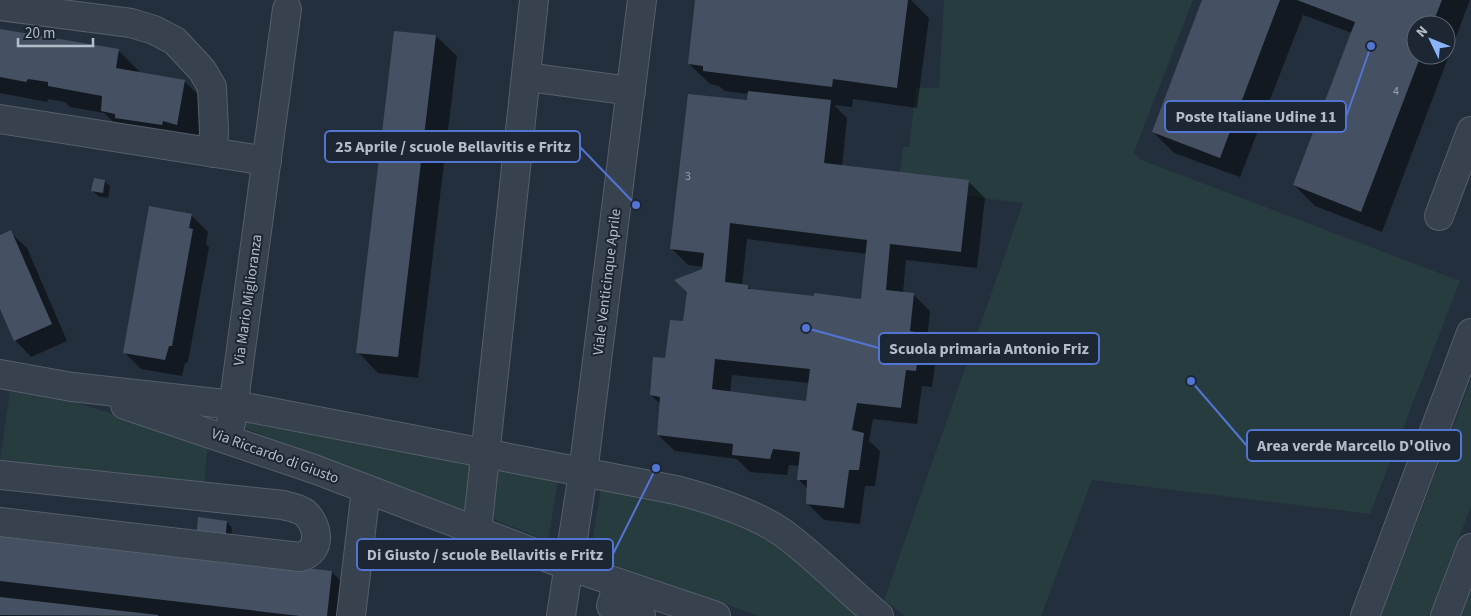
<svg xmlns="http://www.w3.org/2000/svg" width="1471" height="616" font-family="'Source Sans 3',sans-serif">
<rect width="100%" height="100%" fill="#242f3e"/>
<g fill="#263c3f">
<path d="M944,0h249l-59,152 5,7 321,122 -90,233 -278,-34 -51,136h-136l-21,-16 139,-397 -56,-7 -67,-24 3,-25h6l7,-59h23z"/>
<path d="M1471,380v126l-42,110h-48z"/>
<path d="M10,391l57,9 141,43 -4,42 -204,-24z"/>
<path d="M243,413l231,49 -5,50 -224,-84z"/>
<path d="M496,470l62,10 -10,61 -60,-24z"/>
<path d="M602,482l65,15 91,34 37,28 62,57h-98l-169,-60z"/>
<path d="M1471,582v34h-13z"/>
</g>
<g fill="#0007" fill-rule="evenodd">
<path d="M696,0h215l18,18 -12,90 -64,-9 -1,8 -18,-2 13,13 -5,49 126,14 17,17 -8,70 -71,-8 -3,33 10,1 17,17 -3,30 10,10 -5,36 -10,-1 -5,38 -44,-5 -4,22 11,10 -5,35h-10l-5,38 -36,-4 -17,-17 1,-14 -10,-10 2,-13 -11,-1 -2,10 -37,-3 -13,-13 -62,-8 -17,-16 3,-30 -10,-10 15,-36 18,-36 20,-56 -16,-2 -16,-16 76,-147 1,-8 -24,-3 -6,-5 -9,-2 -21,-20zM747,239l120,15 -5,46 -46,-2 -65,-8 -3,-3 -6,-1zM732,375l77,8 -2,19 -77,-9z"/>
<path d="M1203,0h267l-88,232 -67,-26 -21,-21 58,-152 -49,-18 -63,162 -66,-24 -21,-21zM1416,25h30v30h-30z"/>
<path d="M0,31l118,19 21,21v2l45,8 21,20 -8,44 -74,-14 -19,-18 -34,-6 -5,-5 -17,-3 -1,3 -47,-9z"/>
<path d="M436,36l21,20 -39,322 -40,-5 -20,-21z"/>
<path d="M104,181l6,5 -2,12 -10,-2 -5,-5z"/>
<path d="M191,215l17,17 -2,12 3,3 -21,115 -3,1 -3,13 -41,-7 -17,-17z"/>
<path d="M10,232l17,16 40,93 -36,16 -16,-17 -15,-34v-70z"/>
<path d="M227,522l5,6 -2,20 -33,-9z"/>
<path d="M0,533l332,39 20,21 -2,23h-350z"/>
</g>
<g fill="#455162" fill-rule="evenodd">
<path d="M695,0h213l-11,88 -64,-9 -1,8 -129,-16v-5l-15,-2z"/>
<path d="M1202,0h78l-60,158 -68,-26z"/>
<path d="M1297,0h145l-10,25h-16v30h5l-60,157 -68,-27 62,-163z"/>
<path d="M0,29l119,20 -3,19 69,12 -8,45 -14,-4 -1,4 -47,-7v-4l-14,-3 1,-15 -54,-10v-4l-20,-3 -2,3 -26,-5z"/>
<path d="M394,31l42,4 -38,322 -42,-4z"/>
<path d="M748,91l83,9 -7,63 145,17 -8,72 -71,-8 -4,46 28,3 -4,38 11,2 -5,38 -10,-1 -5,38 -44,-5 -5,27 12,3 -5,37h-10l-5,38 -38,-4 1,-24h-10l3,-28 -27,-3 -3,10 -38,-4 1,-11 -76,-9 3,-38 -10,-2 3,-38 12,1 5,-38 13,1 4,-29 -13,-12 28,-11 2,-16 -34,-4 18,-155 59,6zM730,223l137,17 -6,59 -47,-6v3l-64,-7h-2v-4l-23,-3zM715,359l95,10 -4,32 -94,-12z"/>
<path d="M94,178l11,2 -2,13 -12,-2z"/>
<path d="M149,206l43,8 -3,14 4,1 -21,117h-3l-4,14 -42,-7z"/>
<path d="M11,230l41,94 -38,17 -14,-32v-74z"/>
<path d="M198,517l29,4 -2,22 -29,-4z"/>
<path d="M0,532l332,39 -5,45h-27l-300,-35z"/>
<path d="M0,597l158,18v1l-158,-1z"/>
</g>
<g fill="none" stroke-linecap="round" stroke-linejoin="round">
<g stroke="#565f6c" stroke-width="30">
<g id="minor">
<path d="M0,6l131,17 23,7 21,11 27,29 10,17 2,44 -1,22"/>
<path d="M527,77l104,14"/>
<path d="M0,119l267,42"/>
<path d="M1439,216l32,-85"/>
<path d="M0,374l72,13 162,18 442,85c34,9 77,22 107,43 34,25 63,56 96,83"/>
<path d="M125,405l189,64 255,97 147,50"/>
<path d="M231,423l56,-414"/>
<path d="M0,475l283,30c7,2 16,3 22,8 14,13 17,39 -5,44l-300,-35"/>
<path d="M477,531l57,-531"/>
<path d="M618,583l-7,23 30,10"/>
<path d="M351,616l15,-127"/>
<path d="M561,616l22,-143 59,-473"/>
<path d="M1365,616l106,-283"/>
<path d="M1445,616l26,-68"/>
</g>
</g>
<use href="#minor" stroke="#38414e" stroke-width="28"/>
</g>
<g text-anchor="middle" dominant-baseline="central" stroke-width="4" stroke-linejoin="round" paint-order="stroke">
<g font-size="12" fill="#98a1af">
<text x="1396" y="91">4</text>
<text x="688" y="176">3</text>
</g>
<g font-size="15" fill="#b4bcc9" stroke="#1d2633">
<text transform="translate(607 282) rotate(-83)">Viale Venticinque Aprile</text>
<text transform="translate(248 300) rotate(-82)">Via Mario Miglioranza</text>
<text transform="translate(275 456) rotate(20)">Via Riccardo di Giusto</text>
</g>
</g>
<path fill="none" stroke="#5274d3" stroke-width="2" d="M1371 46L1346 117M636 205L580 147M806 328L879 348M1191 381L1247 446M656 468L613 554"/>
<g fill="#5274d3" stroke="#1d2633" stroke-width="2">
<circle cx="1371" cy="46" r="5"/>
<circle cx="636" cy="205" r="5"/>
<circle cx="806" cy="328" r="5"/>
<circle cx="1191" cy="381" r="5"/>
<circle cx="656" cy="468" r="5"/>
</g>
<g fill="#1d2633" stroke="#5274d3" stroke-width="2">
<rect x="1165" y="101" width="181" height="31" rx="5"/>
<rect x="325" y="131" width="255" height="31" rx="5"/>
<rect x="879" y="333" width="220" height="31" rx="5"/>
<rect x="1247" y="430" width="214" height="31" rx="5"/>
<rect x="357" y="539" width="256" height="31" rx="5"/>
</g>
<g font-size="16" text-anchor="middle" font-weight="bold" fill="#b4bcc9">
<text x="1256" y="122">Poste Italiane Udine 11</text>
<text x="453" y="152">25 Aprile / scuole Bellavitis e Fritz</text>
<text x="989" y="354">Scuola primaria Antonio Friz</text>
<text x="1354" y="451">Area verde Marcello D'Olivo</text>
<text x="485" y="560">Di Giusto / scuole Bellavitis e Fritz</text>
</g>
<g transform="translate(1431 40) rotate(313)"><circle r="24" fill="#1d2633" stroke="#59626f"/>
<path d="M0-4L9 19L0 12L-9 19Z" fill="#8ab4f8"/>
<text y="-8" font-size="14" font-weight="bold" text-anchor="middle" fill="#b4bcc9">N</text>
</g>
<path d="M18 38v8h75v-8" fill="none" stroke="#b4bcc9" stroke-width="2.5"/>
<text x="25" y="38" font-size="15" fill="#b4bcc9" stroke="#1d2633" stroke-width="4" paint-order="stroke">20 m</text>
</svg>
